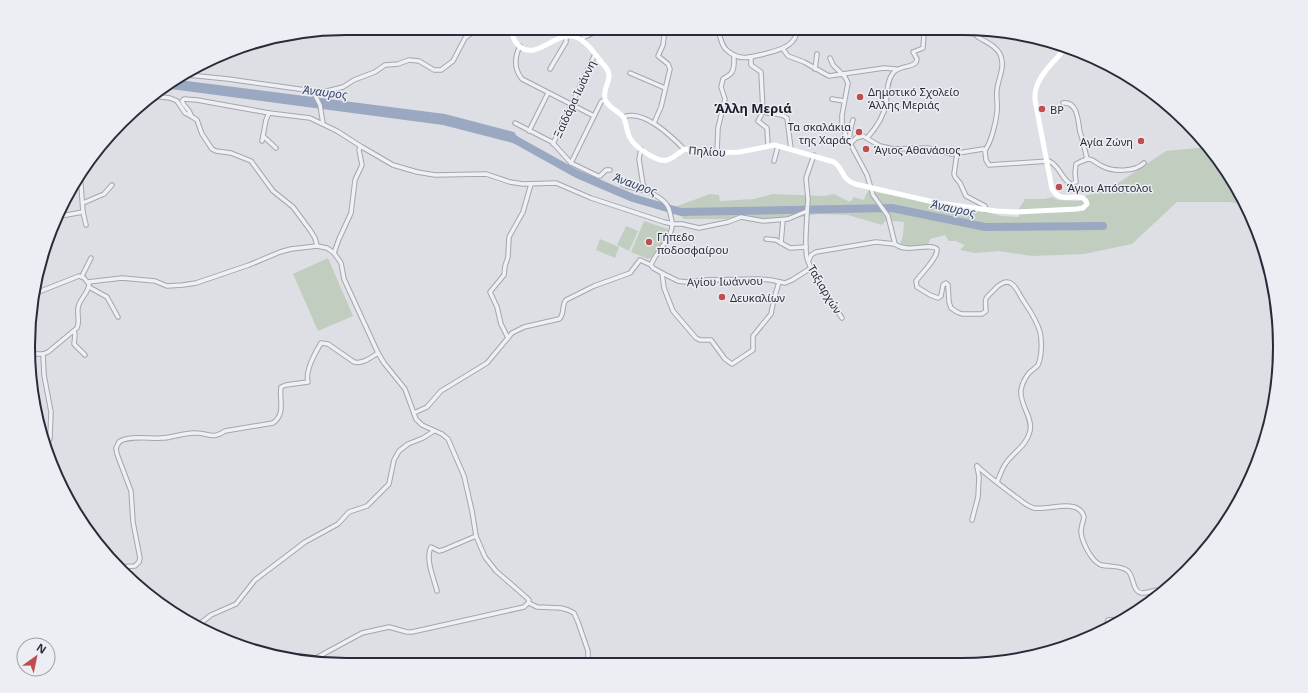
<svg xmlns="http://www.w3.org/2000/svg" width="1308" height="693" font-family="'Noto Sans',sans-serif">
<rect width="100%" height="100%" fill="#dddfe5"/>
<g fill="#c1cebf">
<path d="M1209,147l28,40 9,19 -16,-4h-53l-45,42 -48,10 -52,2 -33,-5 -24,2 -15,-3 5,-5 -9,-4h-7l-4,-6 -15,4 -2,6 -21,1 -7,-2 3,-8 1,-14 -11,-1 -2,-2h-4l-5,6 -34,-10 -30,-1 -31,5h-103l-12,-11 38,-14 9,1 1,6 34,-2 19,-5 51,2 10,-2 16,8 4,-5 10,3 2,-6 3,-3 28,5 29,7 60,9 16,4 17,1v-8l6,-10h20l7,-2 6,3 22,1 4,-5 22,-5 60,-40z"/>
<path d="M644,221l24,8 1,2 -17,26 -4,2 -17,-7z"/>
<path d="M626,226l12,5 -9,20 -12,-6z"/>
<path d="M600,239l19,8 -4,11 -19,-8z"/>
<path d="M328,258l25,58 -35,15 -25,-57z"/>
</g>
<path fill="#9ba8c2" d="M179,80l266,34 69,18 10,14 -81,-21 -280,-37z"/>
<g fill="none" stroke-linecap="round" stroke-linejoin="round">
<path stroke="#9ba8c2" stroke-width="8" d="M514,139l63,35 56,24 48,14 211,-4 93,19 118,-1"/>
<g stroke="#a3a6ae" stroke-width="5.5">
<g id="minor">
<path d="M716,28c6,9 4,18 13,24 12,9 22,5 35,2 15,-4 32,-7 34,-26"/>
<path d="M969,29c3,2 6,5 9,8 8,5 17,8 22,17 6,13 -2,24 -3,36 -1,7 1,15 0,22 -1,10 -6,31 -12,38"/>
<path d="M580,39l25,-11"/>
<path d="M520,46c-6,12 -6,23 2,33l72,37"/>
<path d="M783,49l5,7 16,6 25,14 55,-8 12,1"/>
<path d="M751,58v7l10,7 2,39c7,5 16,0 24,7l4,31"/>
<path d="M830,58l3,7 12,12 3,6 -6,32v13l25,47 6,20 15,21 7,28c13,10 34,-2 42,5 1,9 -16,25 -21,32l1,6 13,8 8,3 3,-2 2,-11 3,-2 2,2 1,17 2,6 6,4 5,2h20l4,-3c-1,-13 -2,-12 8,-21 4,-5 12,-11 18,-6 4,3 7,9 9,13 7,11 15,21 19,35 2,9 2,24 -2,33 -2,3 -6,5 -9,8 -4,5 -7,11 -8,17 -2,14 12,27 9,41 -3,14 -16,21 -24,32 -4,5 -6,13 -9,19"/>
<path d="M550,69l16,-27v-6"/>
<path d="M815,69l2,-15"/>
<path d="M630,73l35,15"/>
<path d="M188,75l40,4 85,12h14l16,-4 11,-7 21,-8 10,-7 13,-1 11,-4 10,1 15,9h7l12,-9 12,-23 13,-10"/>
<path d="M313,91l7,14 3,19"/>
<path d="M151,96l19,2 7,3 8,12 6,3 6,4 5,14 10,15 4,2 15,2 20,8 22,30 20,16 17,23 5,8 2,8"/>
<path d="M832,99l12,2"/>
<path d="M1063,103c15,-2 15,19 17,29 3,9 5,18 7,27"/>
<path d="M763,112l-5,9 9,7 1,18"/>
<path d="M191,116c-1,-7 -7,-9 -9,-15l2,-2 13,1 72,13"/>
<path d="M623,117c21,-8 48,19 61,32"/>
<path d="M515,123l37,19 19,21 27,13h2l6,-6h4"/>
<path d="M654,123l7,-16 9,-38 -2,-5 -10,-8 5,-11 2,-17"/>
<path d="M529,131l19,-38"/>
<path d="M263,136l13,12"/>
<path d="M867,138c9,-10 17,-21 19,-35 2,-10 0,-21 7,-30 7,-9 23,-4 24,-14l-4,-7 10,-4 1,-14 2,-5"/>
<path d="M849,140l2,-13 2,-7"/>
<path d="M262,141l4,-21 3,-7 41,5 27,13 25,16"/>
<path d="M553,144l42,-90"/>
<path d="M850,144l6,-6 7,-2 17,10 14,3 34,-1 24,6 31,-5 2,2 1,9 3,5 60,-4c12,6 12,18 22,23l5,-2 -1,-9 1,-9c4,-2 8,-4 12,-5 5,0 9,5 14,7 11,6 33,6 42,-3"/>
<path d="M641,149l-2,10 4,26c6,9 18,11 24,20 3,4 3,8 4,12 6,20 -14,31 -20,48"/>
<path d="M717,153l1,-25 7,-29 -4,-12 2,-8c2,-2 4,-2 6,-4 6,-3 5,-13 5,-20"/>
<path d="M957,153l-3,21 1,3 5,6 6,13 19,10 1,4"/>
<path d="M774,161l4,-15"/>
<path d="M571,163l30,-61 4,-3"/>
<path d="M80,172l3,40 3,13"/>
<path d="M622,181l1,4 3,1 16,4 3,-2"/>
<path d="M83,203l21,-9 8,-9"/>
<path d="M807,211c0,15 -3,33 0,47 4,16 26,46 35,60"/>
<path d="M61,216l22,-4"/>
<path d="M766,239l10,1 14,8 16,-1"/>
<path d="M781,243l2,-23"/>
<path d="M334,253l5,-14 12,-26 4,-33 7,-15 -3,-15 1,-3h2l31,18 24,7 18,3 51,-1 24,8 13,2 33,-1 35,15 73,24 9,2h9l17,4 29,-6 13,-5 22,4 25,-2 19,-8 1,-11 -2,-22 8,-23"/>
<path d="M809,260l2,-5 5,-3 60,-10 19,2"/>
<path d="M662,273l2,15 9,23 23,27 4,2h11l14,19 7,5 21,-14v-14l18,-22 3,-15 5,-17"/>
<path d="M82,276l9,-18"/>
<path d="M88,282l34,-4 33,3 12,5 16,-1 13,-2 53,-18 31,-13 11,-3 26,-3 10,2 7,5 7,10 3,16 34,74 6,10 21,26 11,30 6,6 20,9 6,5 16,37 8,35 4,25 9,21 11,14 30,26 3,3 -1,3 -4,4 -112,25h-5l-18,-5 -27,6 -46,25 -14,2"/>
<path d="M89,287l18,10 11,20"/>
<path d="M74,331l1,4 -1,9 11,11"/>
<path d="M508,338l-7,-14 -4,-17 -7,-15 14,-17 1,-9 3,-9 1,-20 14,-25 8,-28"/>
<path d="M43,354l1,21 7,37 -1,26 -3,8"/>
<path d="M30,357l2,-3h11l5,-2 29,-24c3,-7 0,-13 1,-20 1,-9 11,-15 11,-24l-5,-6 -5,-2 -43,17"/>
<path d="M414,413l13,-6 14,-16 46,-28 25,-30 12,-6 35,-8c6,-4 2,-13 7,-19l28,-14 36,-13 10,-13 11,5 2,3 9,5 16,8 8,1 21,-2 51,-1 13,1 14,3 7,-3 19,-12"/>
<path d="M977,466c12,11 26,21 39,31 6,4 10,9 18,11 14,3 45,-11 50,9 -1,5 -3,10 -3,15 1,10 10,29 20,33 8,2 20,0 27,6 6,5 4,21 14,22 5,0 10,-2 15,-3l2,1v2"/>
<path d="M972,520l6,-23 1,-20 -2,-11"/>
<path d="M117,567l18,-1 4,-4 1,-4 -7,-36 -2,-31 -14,-37 -1,-6 3,-6c9,-7 32,-3 43,-4 11,0 22,-6 34,-5 13,0 15,7 29,-2l48,-8c13,-9 6,-23 8,-36l5,-2 22,-3c-3,-10 7,-29 13,-39l7,1 26,18c9,2 16,-4 24,-9"/>
<path d="M437,591c-3,-12 -12,-32 -6,-44l8,4 4,-1 33,-14"/>
<path d="M529,603l8,4 24,1 7,2 6,3 4,9 10,29v13"/>
<path d="M197,626l14,-11 25,-11 19,-24 50,-38 33,-18 11,-12 18,-6 22,-22 5,-24 5,-9 9,-7 15,-6 11,-7"/>
<path d="M1106,629l2,-9 16,-1"/>
</g>
</g>
<use href="#minor" stroke="#eff0f4" stroke-width="3.5"/>
<path stroke="#fff" stroke-width="5" d="M512,28c0,6 1,12 6,17 17,17 36,-12 54,-9 13,2 23,18 31,28 14,15 -1,20 2,34 1,9 13,12 18,19 4,6 3,14 7,21 4,8 27,25 37,22 7,-2 12,-8 18,-11l19,4h13l23,-1 35,-7 59,17c10,7 7,17 21,22l83,19 58,8 20,1 61,-3 6,-1 4,-4 -1,-3 -3,-3c-13,-4 -21,6 -31,-9l-17,-89c-2,-22 19,-37 31,-53"/>
</g>
<g fill="#be4e4f" stroke="#eceef3" stroke-width="1.5">
<circle cx="860" cy="97" r="4"/>
<circle cx="1042" cy="109" r="4"/>
<circle cx="859" cy="132" r="4"/>
<circle cx="1141" cy="141" r="4"/>
<circle cx="866" cy="149" r="4"/>
<circle cx="1059" cy="187" r="4"/>
<circle cx="649" cy="242" r="4"/>
<circle cx="722" cy="297" r="4"/>
</g>
<g text-anchor="middle" dominant-baseline="central" stroke-width="3" stroke-linejoin="round" paint-order="stroke">
<g font-size="11" fill="#282c3a" stroke="#eceef3" text-anchor="start">
<text x="868" y="91">Δημοτικό Σχολείο<tspan x="868" dy="13">Άλλης Μεριάς</tspan></text>
<text x="1050" y="109">BP</text>
<text x="851" y="126" text-anchor="end">Τα σκαλάκια<tspan x="851" dy="13">της Χαράς</tspan></text>
<text x="1133" y="141" text-anchor="end">Αγία Ζώνη</text>
<text x="874" y="149">Άγιος Αθανάσιος</text>
<text x="1067" y="187">Άγιοι Απόστολοι</text>
<text x="657" y="236">Γήπεδο<tspan x="657" dy="13">ποδοσφαίρου</tspan></text>
<text x="730" y="297">Δευκαλίων</text>
</g>
<g font-size="11" fill="#282c3a" stroke="#eceef3">
<text transform="translate(574 99) rotate(-65)">Ξαϊδάρα Ιωάννη</text>
<text transform="translate(707 151) rotate(4)">Πηλίου</text>
<text transform="translate(725 281) rotate(-1)">Αγίου Ιωάννου</text>
<text transform="translate(825 289) rotate(59)">Ταξιαρχών</text>
</g>
<g font-size="12" font-style="italic" fill="#374669" stroke="#eceef3">
<text transform="translate(325 92) rotate(7)">Άναυρος</text>
<text transform="translate(635 184) rotate(20)">Άναυρος</text>
<text transform="translate(953 208) rotate(12)">Άναυρος</text>
</g>
<g font-size="13" font-weight="bold" fill="#1a1e2a" stroke="#eceef3">
<text x="753" y="108">Άλλη Μεριά</text>
</g>
</g>
<path d="M0 0H1308V693H0ZM346 35H962A311 311 0 0 1 1273 346V347A311 311 0 0 1 962 658H346A311 311 0 0 1 35 347V346A311 311 0 0 1 346 35Z" fill="#eceef3" fill-rule="evenodd"/>
<path fill="none" stroke="#282c3a" stroke-width="2" d="M346 35H962A311 311 0 0 1 1273 346V347A311 311 0 0 1 962 658H346A311 311 0 0 1 35 347V346A311 311 0 0 1 346 35Z"/>
<g transform="translate(36 657) rotate(33)"><circle r="19" fill="#eceef3" stroke="#9ea0a9"/>
<path d="M0-3L7 15L0 10L-7 15Z" fill="#be4e4f"/>
<text y="-6" font-size="11" font-weight="bold" text-anchor="middle" fill="#282c3a">N</text>
</g>
</svg>
